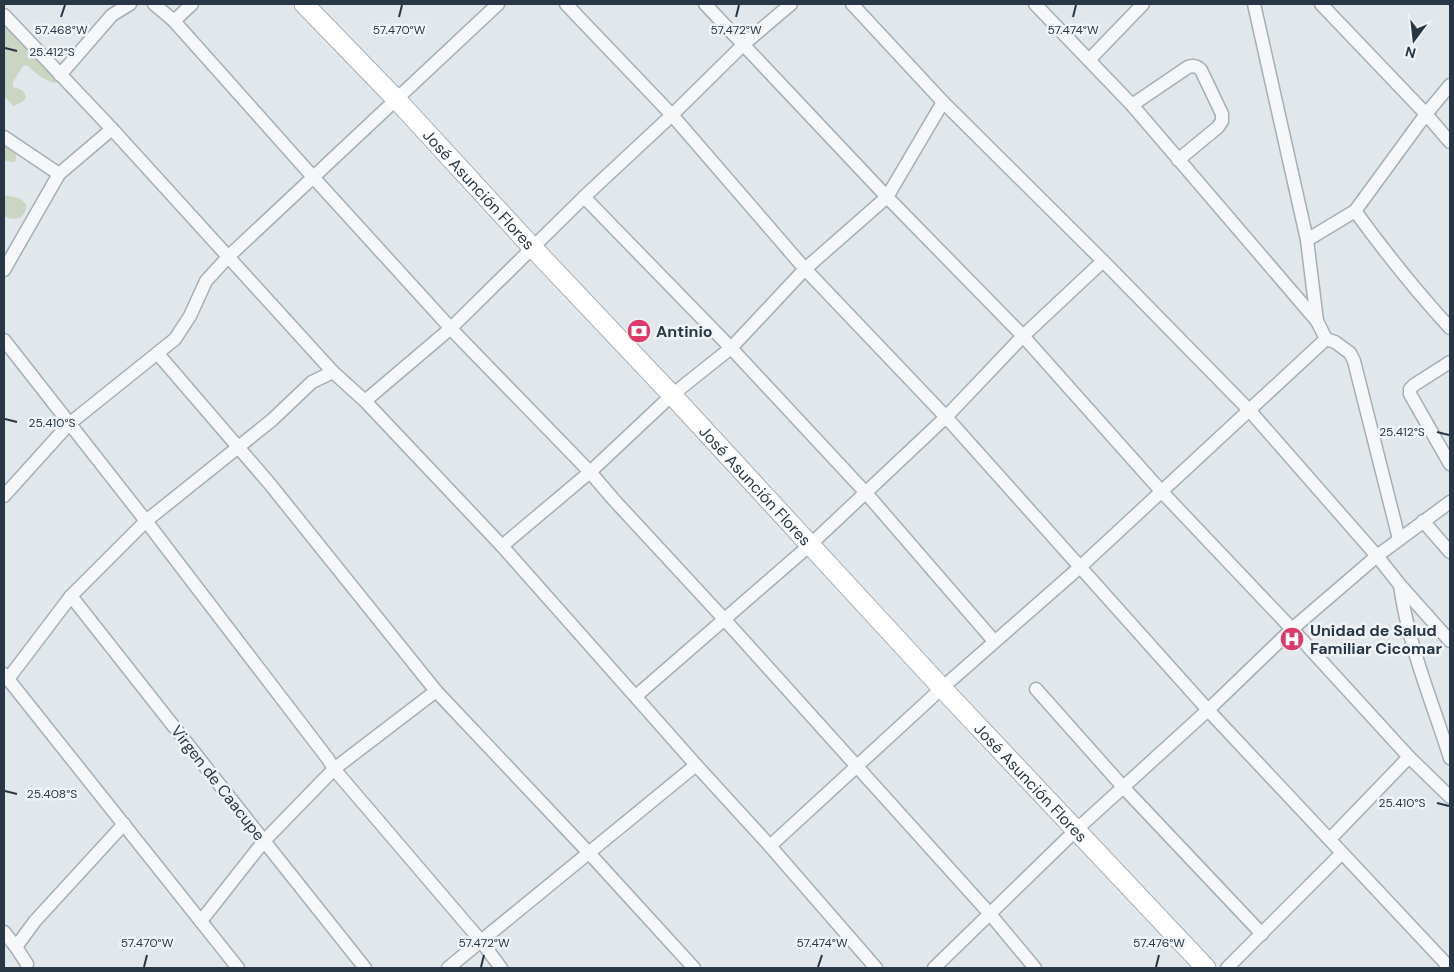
<svg xmlns="http://www.w3.org/2000/svg" width="1454" height="972" font-family="'DM Sans',sans-serif">
<rect width="100%" height="100%" fill="#e1e7eb"/>
<g fill="#cad6c2">
<path d="M4,23l32,36 22,21 -3,3c-11,-2 -20,-11 -28,-18l-4,1 -10,16v5c6,2 11,2 13,10 -3,6 -8,7 -13,9l-9,-10z"/>
<path d="M4,140l13,13 -2,9h-5l-6,-2z"/>
<path d="M4,195l15,3 7,6c1,14 -11,18 -22,12z"/>
</g>
<g fill="none" stroke-linecap="round" stroke-linejoin="round">
<g stroke="#a5afb6" stroke-width="15">
<g id="street">
<path d="M154,4l20,17 139,156 142,156 135,139 24,28 111,120 265,294 45,54"/>
<path d="M566,4l106,111 133,154 141,148 262,293 242,258"/>
<path d="M705,4l182,193 136,139 138,155 131,138 117,128 41,40"/>
<path d="M1035,4l97,101 185,216"/>
<path d="M1254,4l53,236 10,81 9,18 9,3 15,11 4,8 45,178"/>
<path d="M1321,4l105,110 24,28"/>
<path d="M4,15l108,114 221,243 32,29 137,145 194,219 74,81 106,122"/>
<path d="M174,21l18,-17"/>
<path d="M1089,60l54,-56"/>
<path d="M60,75l52,-60 18,-11"/>
<path d="M1132,105l56,-38c5,-2 9,-1 13,3l21,44v7l-4,6 -40,33"/>
<path d="M4,137l55,37"/>
<path d="M584,197l147,151 135,145 128,148"/>
<path d="M1355,211c30,41 61,80 95,117"/>
<path d="M1307,240l48,-29 71,-97 24,-29"/>
<path d="M1103,261l146,149 128,146 23,29 50,56"/>
<path d="M4,270l55,-96 53,-45"/>
<path d="M4,340l142,181 182,238 6,10 147,172 20,27"/>
<path d="M158,354l111,129 167,208 153,162 105,115"/>
<path d="M1450,362l-36,23 -4,4v5l40,70"/>
<path d="M365,401l86,-73 133,-131 88,-82 72,-71 47,-40"/>
<path d="M4,496l65,-72 106,-85 15,-23 16,-35 22,-24 270,-253"/>
<path d="M1423,521l27,31"/>
<path d="M502,546l88,-74 82,-77 59,-47 74,-79 82,-72 56,-95"/>
<path d="M1400,585c8,60 32,116 50,173"/>
<path d="M71,596l193,245 101,127"/>
<path d="M4,674l234,294"/>
<path d="M8,679l63,-83 75,-75 126,-101 40,-38 21,-10"/>
<path d="M1036,689l88,99 138,146"/>
<path d="M636,696l174,-151 136,-128 77,-81 80,-75 -160,-159 -91,-98"/>
<path d="M1330,839l79,-82"/>
<path d="M770,846l172,-158 138,-121 246,-228"/>
<path d="M201,921l63,-80 70,-72 102,-78"/>
<path d="M4,932l12,15"/>
<path d="M27,964l-11,-17 19,-26 89,-97"/>
<path d="M448,968l248,-203"/>
<path d="M934,968l142,-138 132,-120 84,-81 85,-73 73,-54"/>
<path d="M1227,968l115,-115"/>
</g>
</g>
<g stroke="#a5afb6" stroke-width="21">
<g id="secondary">
<path id="s1" d="M304,4l93,96 135,147 140,148 270,293 264,280"/>
</g>
</g>
<use href="#street" stroke="#f5f7f9" stroke-width="12"/>
<use href="#secondary" stroke="#fff" stroke-width="19"/>
</g>
<path fill="none" stroke="#273745" stroke-width="2" d="M61,17l4,-12M399,17l3,-12M736,17l3,-12M1073,17l3,-12M5,48l12,3M5,419l12,3M1437,432l12,3M5,791l12,3M1437,803l12,3M144,967l3,-12M481,967l3,-12M818,967l4,-12M1156,967l3,-12"/>
<defs>
<g id="bank-disc" transform="scale(1.25)"><circle r="9.5" fill="#dd3a6a" stroke="#f1f5f8"/><path d="M-6-4H6V4H-6ZM0-2.3a2.3 2.3 0 1 0 0 4.6a2.3 2.3 0 1 0 0-4.6Z" fill="#fff"/></g>
<g id="hospital-disc" transform="scale(1.25)"><circle r="9.5" fill="#dd3a6a" stroke="#f1f5f8"/><path d="M-5-5h3v3.5h4V-5h3V5h-3V1.5h-4V5h-3Z" fill="#fff"/></g>
</defs>
<g fill-rule="evenodd">
<use href="#bank-disc" x="639" y="331"/>
<use href="#hospital-disc" x="1292" y="639"/>
</g>
<g text-anchor="middle" dominant-baseline="central" stroke-width="5" stroke-linejoin="round" paint-order="stroke">
<g font-size="16" fill="#273745" stroke="#f1f5f8">
<text stroke="none"><textPath href="#s1" startOffset="255">José Asunción Flores</textPath></text>
<text stroke="none"><textPath href="#s1" startOffset="660">José Asunción Flores</textPath></text>
<text stroke="none"><textPath href="#s1" startOffset="1065">José Asunción Flores</textPath></text>
<text transform="translate(218 783) rotate(52)">Virgen de Caacupe</text>
</g>
<g font-size="16" font-weight="bold" fill="#273745" stroke="#f1f5f8" text-anchor="start">
<text x="656" y="331">Antinio</text>
<text x="1310" y="630">Unidad de Salud<tspan x="1310" dy="18">Familiar Cicomar</tspan></text>
</g>
</g>
<g font-size="12" text-anchor="middle" fill="#273745" stroke="#f1f5f8" stroke-width="5" stroke-linejoin="round" paint-order="stroke">
<text x="61" y="34">57.468°W</text>
<text x="399" y="34">57.470°W</text>
<text x="736" y="34">57.472°W</text>
<text x="1073" y="34">57.474°W</text>
<text x="52" y="56">25.412°S</text>
<text x="52" y="427">25.410°S</text>
<text x="1402" y="436">25.412°S</text>
<text x="52" y="798">25.408°S</text>
<text x="1402" y="807">25.410°S</text>
<text x="147" y="947">57.470°W</text>
<text x="484" y="947">57.472°W</text>
<text x="822" y="947">57.474°W</text>
<text x="1159" y="947">57.476°W</text>
</g>
<rect width="1454" height="972" fill="none" stroke="#273745" stroke-width="10"/>
<g transform="translate(1414 40) rotate(195)" stroke="#f1f5f8" stroke-width="4" paint-order="stroke">
<path d="M0-4L9 19L0 12L-9 19Z" fill="#273745"/>
<text y="-8" font-size="14" font-weight="bold" text-anchor="middle" fill="#273745">N</text>
</g>
</svg>
